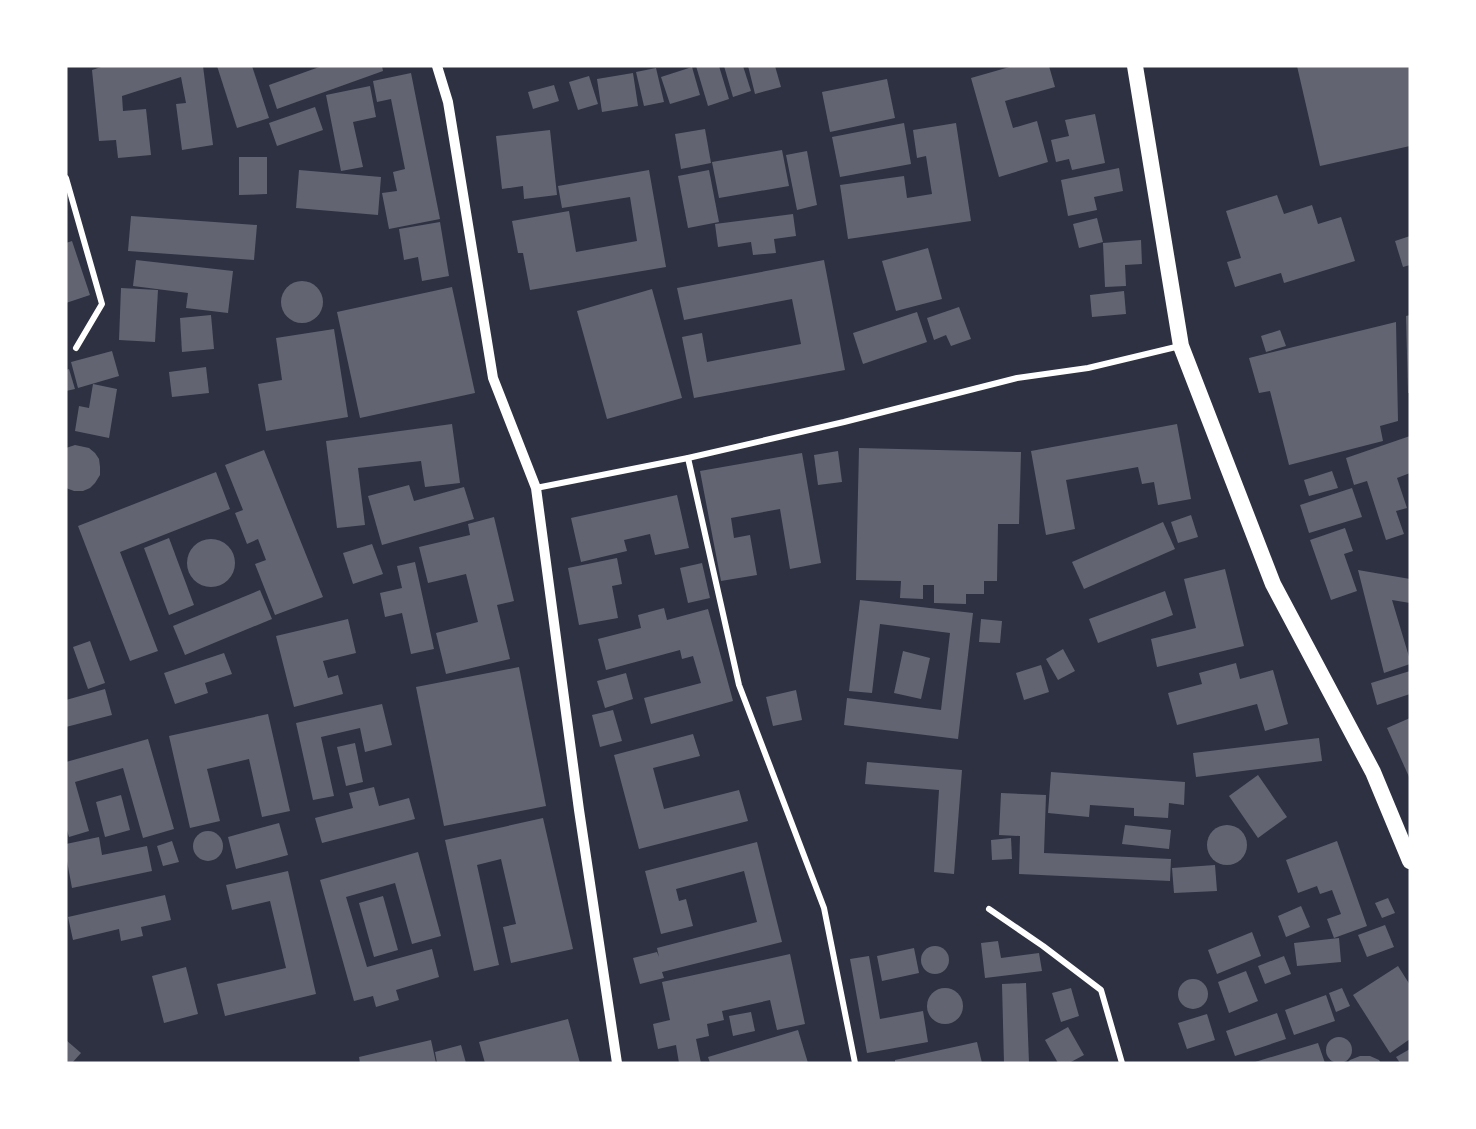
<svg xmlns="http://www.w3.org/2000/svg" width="1476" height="1129" font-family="'Work Sans',sans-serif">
<rect width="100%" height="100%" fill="#2d3142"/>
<g fill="#626471">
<path d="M104,66h99l10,79 -31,5 -6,-46 10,-1 -5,-26 -59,19 1,15 23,-2 5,46 -33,3 -2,-18 -17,1 -7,-71z"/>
<path d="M217,66h35l17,52 -32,10z"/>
<path d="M322,66h60l1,5 -106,38 -8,-24z"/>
<path d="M696,66h23l10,33 -21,7z"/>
<path d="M724,66h19l8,25 -18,6z"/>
<path d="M748,66h27l6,21 -26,7z"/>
<path d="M1013,66h36l6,21 -50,14 8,27 24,-7 11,41 -49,15 -28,-99z"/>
<path d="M1297,66h113v80l-90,20z"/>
<path d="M692,67l8,28 -30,9 -9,-27z"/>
<path d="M656,68l8,34 -20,4 -8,-34z"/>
<path d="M411,73l29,146 -51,10 -7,-36 15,-2 -4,-19 12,-3 -14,-70 -14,3 -4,-21z"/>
<path d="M633,73l5,33 -36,6 -5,-33z"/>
<path d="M589,76l9,28 -20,6 -9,-28z"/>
<path d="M887,79l8,39 -65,14 -8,-40z"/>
<path d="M554,85l5,16 -26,8 -5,-17z"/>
<path d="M370,86l6,31 -23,5 10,45 -22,4 -15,-76z"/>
<path d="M315,107l8,23 -46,16 -8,-23z"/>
<path d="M1095,114l10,49 -33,7 -3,-11 -13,3 -5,-22 18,-4 -4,-16z"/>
<path d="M904,123l7,41 -71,13 -8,-40z"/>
<path d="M956,123l15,98 -123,18 -8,-54 64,-9 3,22 25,-4 -6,-38 -9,2 -4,-28z"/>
<path d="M705,129l6,34 -30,6 -6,-35z"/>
<path d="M550,130l7,65 -33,4 -1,-13 -21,3 -6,-53z"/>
<path d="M782,150l7,36 -70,12 -7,-36z"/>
<path d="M807,151l10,54 -20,5 -11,-55z"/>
<path d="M239,157h28v37l-28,1z"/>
<path d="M1119,168l4,23 -29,6 3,13 -29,6 -7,-36z"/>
<path d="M299,170l82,7 -3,38 -82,-7z"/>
<path d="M649,170l17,97 -136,23 -7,-37h-5l-6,-32 57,-10 7,41 61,-11 -7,-44 -68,11 -4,-22z"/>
<path d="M709,170l10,52 -31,6 -10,-52z"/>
<path d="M1277,195l7,19 28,-9 6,19 23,-7 14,44 -71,22 -3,-10 -46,14 -8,-25 14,-4 -15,-47z"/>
<path d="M793,214l3,22 -22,3 2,14 -23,2 -2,-13 -33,5 -3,-23z"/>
<path d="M131,216l126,9 -3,35 -126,-9z"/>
<path d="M1097,218l6,24 -24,6 -6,-24z"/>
<path d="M440,222l9,54 -27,5 -4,-24 -14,3 -5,-31z"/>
<path d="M1410,236v29l-7,2 -8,-26z"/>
<path d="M1141,240l1,24 -17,1 1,21 -21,1 -2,-44z"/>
<path d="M72,241l18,54 -24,8v-60z"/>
<path d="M928,248l14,51 -46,12 -14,-50z"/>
<path d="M136,260l97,11 -5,42 -42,-5 2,-15 -55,-7z"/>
<path d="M824,260l21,110 -151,28 -12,-61 20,-4 5,29 94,-18 -9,-45 -108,21 -7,-32z"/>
<circle cx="302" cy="302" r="21"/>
<path d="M452,287l23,106 -115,25 -23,-106z"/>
<path d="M121,288l37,2 -3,52 -36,-2z"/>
<path d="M652,289l30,109 -75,21 -30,-108z"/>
<path d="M1124,291l2,23 -34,3 -2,-22z"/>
<path d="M959,307l12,32 -20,7 -5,-11 -12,5 -7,-22z"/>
<path d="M917,312l10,30 -64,22 -10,-31z"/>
<path d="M211,315l3,34 -32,3 -2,-34z"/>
<path d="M1410,315v78h-2l-2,-77z"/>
<path d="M1396,322l2,99 -18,5 3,15 -94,24 -19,-74 -11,2 -10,-35z"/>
<path d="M334,329l14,88 -82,14 -8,-47 24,-4 -6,-42z"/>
<path d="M1280,330l6,16 -20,6 -5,-16z"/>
<path d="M112,351l7,25 -41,12 -7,-26z"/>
<path d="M206,367l3,26 -37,4 -3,-25z"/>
<path d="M69,369l6,20 -9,2v-21z"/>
<path d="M93,384l24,5 -8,49 -34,-7 4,-25 10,2z"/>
<path d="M452,424l8,59 -35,4 -4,-26 -63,7 7,57 -28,3 -11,-87z"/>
<path d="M1177,424l14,75 -33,6 -4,-23 -12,2 -4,-17 -72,13 9,49 -29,6 -15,-84z"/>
<path d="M1410,436v22h-1l1,15 -13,5 10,30 -11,3 8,23 -18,6 -19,-59 -13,4 -8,-27z"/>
<path d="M75,445l14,3 6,5 4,6 1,8v8l-5,8 -5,5 -7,3h-9l-8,-3v-40z"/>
<path d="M859,448l162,4 -2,72h-21l-1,57h-13v13h-18v10l-32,-1v-18h-11v14l-23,-1 1,-17 -45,-1z"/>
<path d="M264,450l59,147 -48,18 -20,-51 11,-4 -8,-21 -11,5 -12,-31 8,-3 -18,-45z"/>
<path d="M838,451l4,31 -24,3 -4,-30z"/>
<path d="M802,453l19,110 -31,6 -10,-60 -49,9 3,20 16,-3 7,40 -36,6 -21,-110z"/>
<path d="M1332,471l6,17 -29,8 -5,-16z"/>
<path d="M216,472l14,37 -110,43 38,99 -28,10 -52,-135z"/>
<path d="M409,485l5,16 50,-14 10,32 -92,26 -14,-49z"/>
<path d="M1352,488l10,29 -53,16 -9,-28z"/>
<path d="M677,495l12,53 -34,7 -5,-21 -26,6 3,11 -46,11 -10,-44z"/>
<path d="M1191,515l7,22 -20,6 -7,-21z"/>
<path d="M494,517l20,84 -17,4 13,54 -64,15 -10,-41 42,-11 -12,-48 -38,9 -9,-36 51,-12 -2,-11z"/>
<path d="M1163,522l12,27 -91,40 -12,-27z"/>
<path d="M1345,528l8,23 -9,3 13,37 -26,9 -21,-60z"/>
<path d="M169,538l25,67 -25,10 -25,-67z"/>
<circle cx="211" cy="563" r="24"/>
<path d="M372,544l11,30 -30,10 -10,-31z"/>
<path d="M617,558l5,26 -10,2 6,32 -39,7 -11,-57z"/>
<path d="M415,562l19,87 -23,5 -9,-41 -17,4 -5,-24 22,-5 -5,-22z"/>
<path d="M702,563l8,35 -22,5 -8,-35z"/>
<path d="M1225,569l19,77 -87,21 -6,-28 45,-11 -12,-49z"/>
<path d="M1358,570l52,9v24l-18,-3 18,60v4l-26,9z"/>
<path d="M260,590l12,29 -87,36 -12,-29z"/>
<path d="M1165,591l8,24 -75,28 -9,-24z"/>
<path d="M860,600l113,13 -15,126 -114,-14 3,-27 94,12 9,-77 -70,-9 -8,69 -23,-2z"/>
<path d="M664,608l3,12 41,-11 25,92 -82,23 -7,-26 57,-15 -8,-27 -11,3 -2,-9 -74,20 -8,-31 43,-11 -3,-13z"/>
<path d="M348,619l8,34 -33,8 5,17 10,-3 5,19 -49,13 -18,-71z"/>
<path d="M981,619l21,2 -2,22 -21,-1z"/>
<path d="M90,641l15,42 -17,6 -15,-42z"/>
<path d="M1063,649l12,22 -17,9 -12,-21z"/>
<path d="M903,651l27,7 -9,41 -27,-6z"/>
<path d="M224,653l8,21 -27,9 3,10 -33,11 -11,-31z"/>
<path d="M1236,663l4,16 33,-9 15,54 -23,7 -8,-27 -80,21 -9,-32 34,-9 -3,-11z"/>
<path d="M1041,665l8,27 -25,8 -8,-27z"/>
<path d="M519,667l27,139 -102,20 -28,-139z"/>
<path d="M1410,671v23l-33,11 -6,-22z"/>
<path d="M626,673l7,26 -28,9 -8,-27z"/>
<path d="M105,689l7,26 -46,12v-27z"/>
<path d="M796,690l6,30 -29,6 -7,-29z"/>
<path d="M382,704l10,41 -27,7 -5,-24 -39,9 13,59 -21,4 -17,-77z"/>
<path d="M613,710l9,31 -22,6 -8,-32z"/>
<path d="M268,714l22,97 -28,6 -13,-58 -42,10 13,52 -30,7 -21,-92z"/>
<path d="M1410,718v61l-23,-51z"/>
<path d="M693,734l7,22 -47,12 11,41 75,-19 9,31 -109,28 -25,-94z"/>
<path d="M1319,738l3,23 -126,16 -3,-24z"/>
<path d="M148,739l26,90 -31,9 -20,-70 -48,14 14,49 -20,6 -3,-10v-65z"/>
<path d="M355,743l8,39 -17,4 -9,-39z"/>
<path d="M867,762l95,8 -8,104 -20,-2 5,-82 -74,-6z"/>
<path d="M1051,772l134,10 -1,23 -15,-2 -1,15 -34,-2v-8l-44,-3 -1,12 -41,-4z"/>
<path d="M1258,775l29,42 -29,21 -29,-42z"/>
<path d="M374,787l5,19 30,-8 6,21 -93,24 -7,-25 38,-10 -4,-15z"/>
<path d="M1001,793l45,2 -2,58 127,6 -1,22 -151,-7 1,-38 -21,-1z"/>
<path d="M121,795l9,35 -25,7 -9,-35z"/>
<path d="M543,818l30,131 -62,14 -8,-36 13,-3 -15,-65 -24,6 22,100 -25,6 -29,-131z"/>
<path d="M279,823l9,32 -52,14 -8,-32z"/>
<path d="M1125,825l46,5 -2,19 -47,-5z"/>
<circle cx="1227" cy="845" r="20"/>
<circle cx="208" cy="846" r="15"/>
<path d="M99,837l3,18 45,-9 5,25 -80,17 -6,-32v-12z"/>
<path d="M1011,838l1,21 -20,1 -1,-20z"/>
<path d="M172,841l7,21 -16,4 -6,-20z"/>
<path d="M1337,841l30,85 -33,12 -7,-19 14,-5 -9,-24 -12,4 -3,-8 -19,7 -12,-33z"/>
<path d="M757,842l25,100 -120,30 2,6 -24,6 -7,-26 24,-6 2,5 -2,-9 100,-26 -13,-51 -68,18 3,12 7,-2 7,27 -32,8 -16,-63z"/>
<path d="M418,852l23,84 -29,8 -17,-61 -49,14 21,70 65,-18 7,28 -43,13 3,10 -23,7 -3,-11 -19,5 -34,-121z"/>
<path d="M1215,865l2,26 -43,2 -2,-25z"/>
<path d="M288,871l28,123 -91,22 -8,-32 69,-16 -16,-67 -38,9 -6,-25z"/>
<path d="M165,895l6,25 -30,7 2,9 -22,5 -2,-12 -46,11 -5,-23z"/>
<path d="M383,896l15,54 -24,7 -15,-54z"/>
<path d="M1388,898l7,15 -13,5 -7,-15z"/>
<path d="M1301,906l9,21 -24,10 -8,-21z"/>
<path d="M1385,925l9,22 -27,10 -9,-22z"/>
<path d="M1252,932l9,24 -44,18 -9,-24z"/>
<path d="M1339,938l2,24 -44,4 -3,-23z"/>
<path d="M998,941l3,17 38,-5 3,18 -57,7 -4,-35z"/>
<circle cx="935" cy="960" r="14"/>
<path d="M914,948l5,25 -37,8 -5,-25z"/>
<path d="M790,954l15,70 -28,6 -7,-30 -48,11 2,9 -17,4 2,12 -13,3 5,24h-22l-3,-18 -18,4 -5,-25 17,-4 -8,-38z"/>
<path d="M869,956l11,63 43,-8 5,31 -61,11 -17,-94z"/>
<path d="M1284,956l7,18 -26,10 -7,-18z"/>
<path d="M1398,966l12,19v54l-20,14 -37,-58z"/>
<path d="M186,967l12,47 -34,9 -12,-47z"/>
<path d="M1246,971l12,30 -29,12 -11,-31z"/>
<circle cx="1193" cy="994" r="15"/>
<path d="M1026,983l3,80h-25l-2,-79z"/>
<circle cx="945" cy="1006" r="18"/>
<path d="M1071,988l8,28 -18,6 -9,-29z"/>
<path d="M1342,988l8,18 -14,6 -7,-19z"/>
<path d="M1326,995l9,26 -41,14 -9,-25z"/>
<path d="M751,1012l4,19 -22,5 -4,-20z"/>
<path d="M1277,1013l9,26 -51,17 -9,-25z"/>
<path d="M1207,1014l8,26 -28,9 -9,-26z"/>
<path d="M568,1019l12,44h-32v-1l-6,1h-57l-6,-21z"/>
<path d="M1068,1027l16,28 -15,8h-11l-13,-23z"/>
<path d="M798,1030l10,33h-98l-2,-6z"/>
<circle cx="1339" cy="1050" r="13"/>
<path d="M66,1040l15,13 -9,10h-6z"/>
<path d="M431,1040l5,23h-76l-1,-6z"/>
<path d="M977,1042l5,21h-87v-3z"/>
<path d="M1318,1043l7,20h-70v-1z"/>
<path d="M461,1045l5,18h-29l-2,-11z"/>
<path d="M1410,1049v14h-10l-4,-6z"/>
<path d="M1360,1056h10l9,4 2,3h-34l3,-3z"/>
</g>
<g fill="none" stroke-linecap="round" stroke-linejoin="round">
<g stroke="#fff" stroke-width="6">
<path d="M66,178l36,126 -26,44"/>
<path d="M688,458l51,227 85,223 31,155"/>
<path d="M536,488l152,-30 156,-36 173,-44 71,-10 92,-22"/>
<path d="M989,909l54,37 58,44 21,73"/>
</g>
<path stroke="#fff" stroke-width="10" d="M437,66l11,36 45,276 43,110 43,322 38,253"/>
<path stroke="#fff" stroke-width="16" d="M1135,66l46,280 92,238 100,188 37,89"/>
</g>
<rect width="1476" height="1129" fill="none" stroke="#ffffff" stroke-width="135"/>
</svg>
